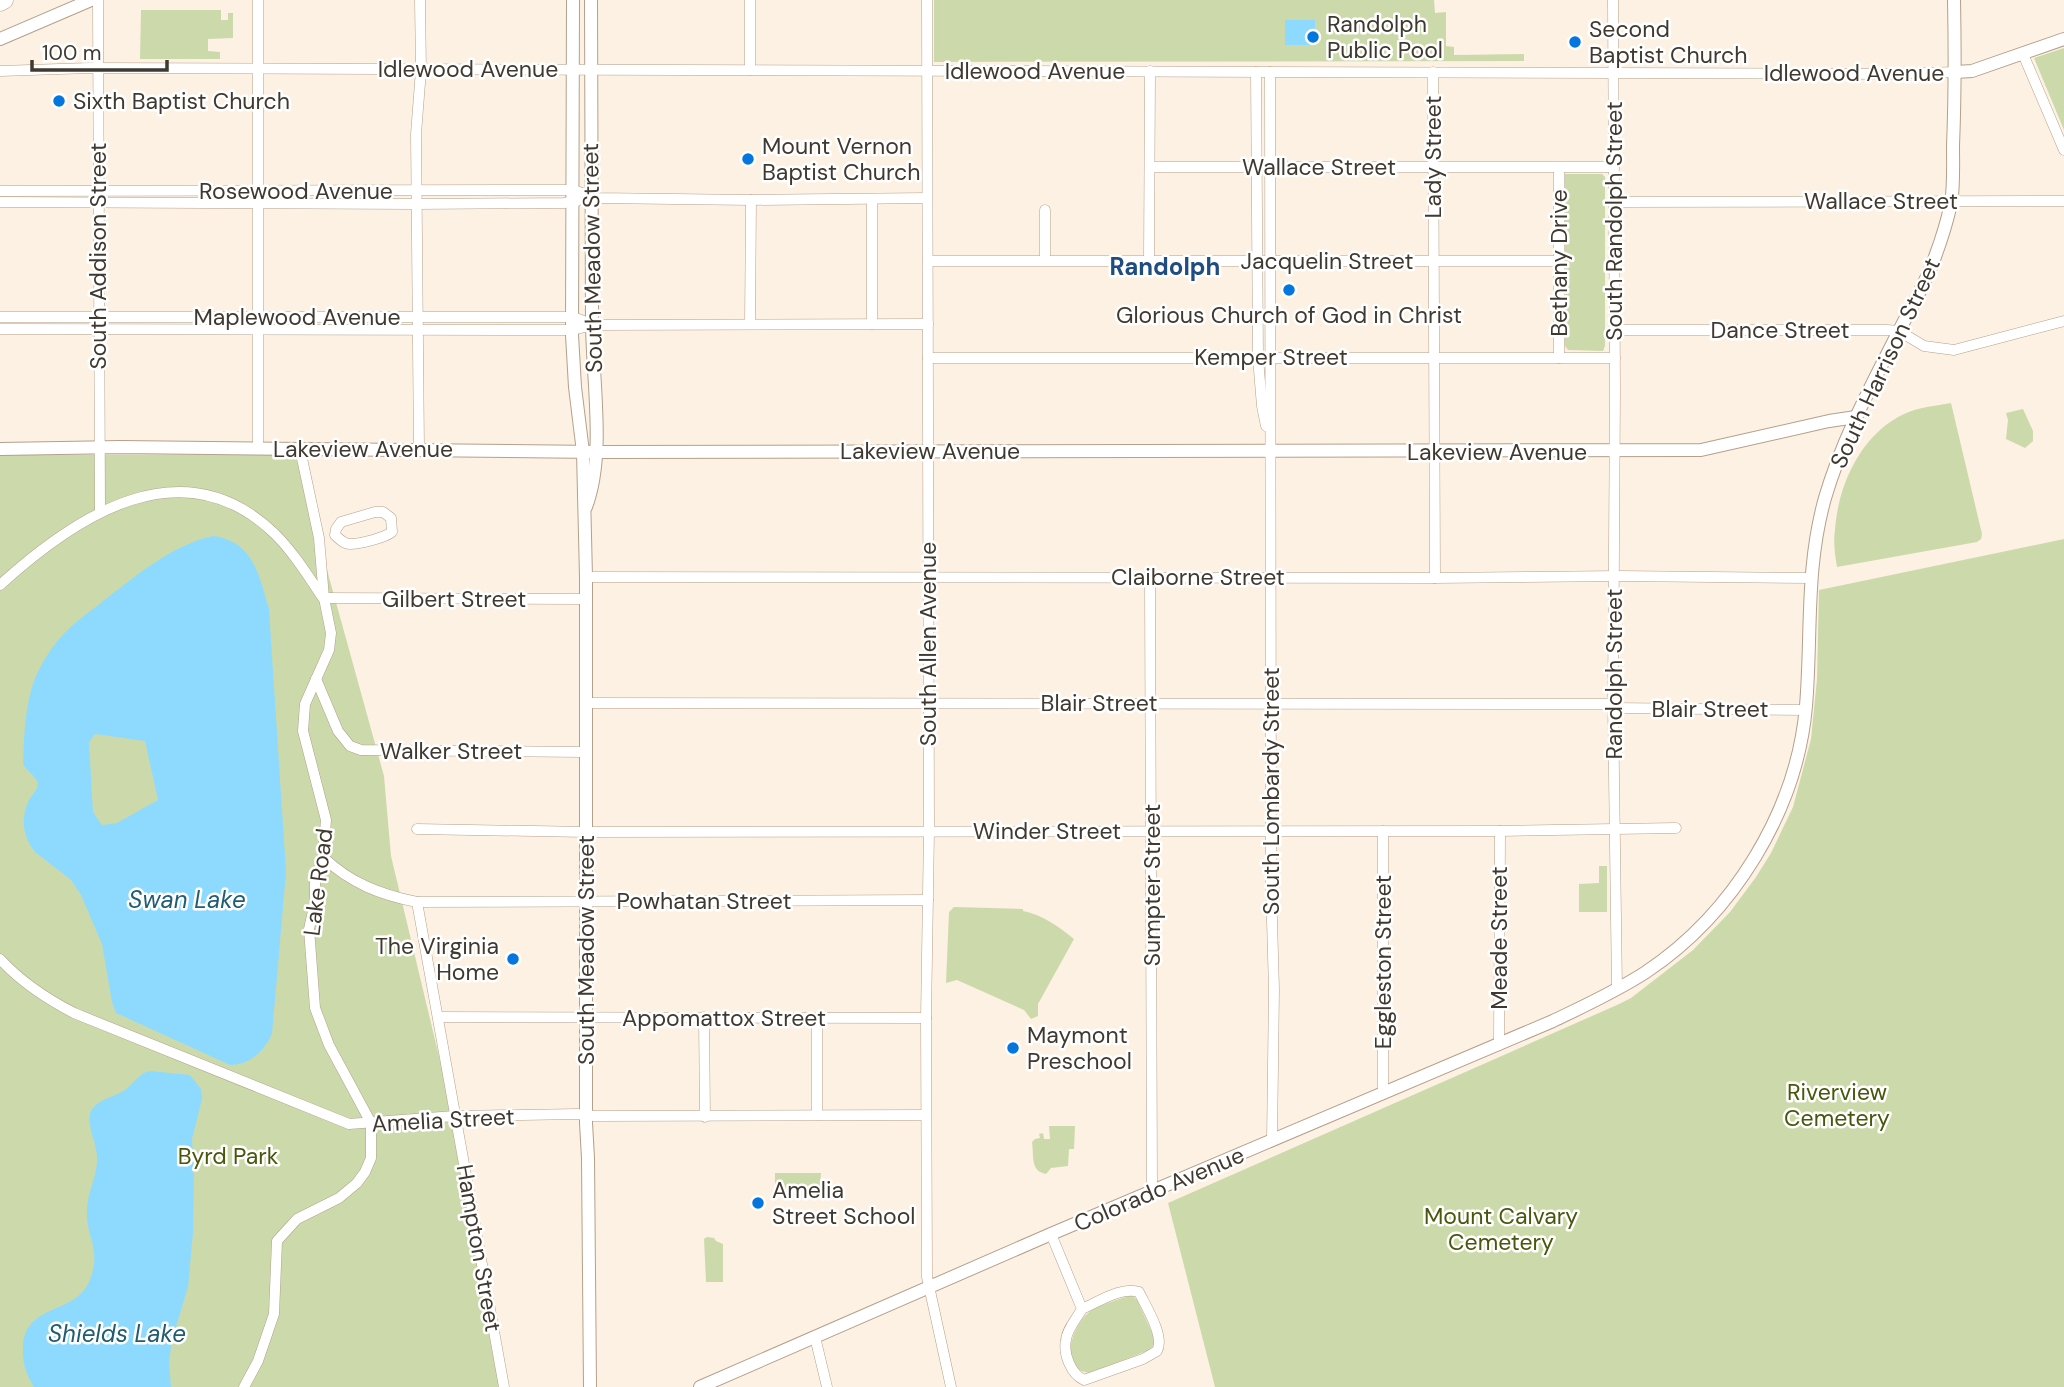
<svg xmlns="http://www.w3.org/2000/svg" width="2064" height="1387" font-family="'DM Sans',sans-serif">
<rect width="100%" height="100%" fill="#fdf1e3"/>
<g fill="#ccdaab">
<path d="M934,0h500l1,13 11,-1v34l8,1v8l70,-1v7l-590,1z"/>
<path d="M141,10h80v10h7v-7h5v25l-25,1v12l12,1v7h-80z"/>
<path d="M2064,48v82l-30,-72z"/>
<path d="M1565,174h37l3,3v169l-2,5 -35,-1 -3,-4z"/>
<path d="M1951,403l31,131 -1,5 -4,3 -140,25c-2,-12 -4,-25 -2,-37 3,-45 26,-96 69,-116 14,-7 32,-8 47,-11z"/>
<path d="M2023,409l10,22v10l-8,7 -19,-9 2,-19 -2,-7z"/>
<path d="M295,454l89,322 7,80 62,259 51,272h-504v-932z"/>
<path d="M2064,539v848h-849l-47,-184 449,-198 14,-7 62,-48 37,-38 26,-35 15,-24 22,-46 18,-68 6,-60 2,-89z"/>
<path d="M1599,866h8v46h-28v-28l20,-1z"/>
<path d="M954,907l69,2v2c20,4 35,15 51,28l-36,65v12l-7,3 -7,-9 -67,-30 -11,3 3,-71z"/>
<path d="M1049,1126h26l-1,23h-5l-1,17 -17,2 -5,6c-16,-3 -12,-18 -14,-32l3,-3 5,-1 -1,-4 4,-1 1,6h6z"/>
<path d="M775,1173h46l-1,15h-16v2l-29,-2z"/>
<path d="M707,1237l7,1 2,3 7,3v38h-17l-2,-43z"/>
<path d="M1128,1296h5l4,4 18,39 -1,6 -5,5 -58,23c-35,-2 -19,-50 1,-63 11,-6 25,-10 36,-14z"/>
</g>
<g fill="#8edafe" fill-rule="evenodd">
<rect x="1285" y="20" width="30" height="25"/>
<path d="M213,536c40,5 46,39 56,73l17,263 -14,162c-8,17 -22,31 -42,31l-114,-52 -4,-11 -10,-58 -21,-49 -10,-15 -36,-28c-12,-15 -15,-34 -6,-52 3,-6 11,-12 8,-19 -3,-6 -11,-11 -14,-17 1,-27 2,-60 12,-86 7,-15 15,-29 26,-41 11,-13 27,-24 41,-35 34,-26 69,-57 111,-66zM95,734l50,7 13,59 -41,23 -15,2 -9,-13 -4,-70z"/>
<path d="M150,1071l40,4 11,14 1,10 -10,40 2,37 -1,57 -5,54 -16,53 -3,23 2,24h-137c-8,-13 -12,-25 -11,-41 3,-43 51,-31 66,-64 14,-33 -4,-44 -2,-74 1,-18 11,-33 10,-52 -1,-14 -10,-30 -7,-43 1,-3 3,-6 6,-8 8,-7 20,-9 29,-15 9,-7 14,-17 25,-19z"/>
</g>
<g fill="none" stroke-linecap="round" stroke-linejoin="round">
<g stroke="#b4a08b" stroke-width="11">
<g id="minor">
<path d="M98,0l2,511"/>
<path d="M927,0l2,831 -3,187 1,259 24,110"/>
<path d="M1613,0l2,391 -2,313 4,285"/>
<path d="M2023,54l41,96"/>
<path d="M750,70v-70"/>
<path d="M0,71l89,-3 1806,6 61,-2"/>
<path d="M1256,72l2,286 4,48 4,20"/>
<path d="M1270,72l1,813 3,105 -2,151"/>
<path d="M1433,72l2,506"/>
<path d="M1150,167h464"/>
<path d="M0,191l573,-1 24,8 154,2 176,-2"/>
<path d="M0,202l417,2 147,-1 13,-2"/>
<path d="M1614,202l450,-1"/>
<path d="M1045,210v50"/>
<path d="M928,261h631"/>
<path d="M1149,261l1,-190"/>
<path d="M0,317h573l18,7"/>
<path d="M750,324l1,-124"/>
<path d="M872,324v-125"/>
<path d="M0,329l563,1h10l19,-5 336,-1"/>
<path d="M1613,330h274l12,1 25,15 30,4 110,-29"/>
<path d="M928,358h687"/>
<path d="M1559,358v-190"/>
<path d="M258,449v-449"/>
<path d="M419,450l-3,-316 5,-64 -1,-70"/>
<path d="M375,512h8l8,6 1,14c-8,6 -32,12 -42,12 -6,0 -11,-5 -15,-9l1,-6 5,-7z"/>
<path d="M586,577l849,1 185,-2 191,2"/>
<path d="M1150,578l2,614"/>
<path d="M0,585c77,-70 183,-140 275,-51 19,19 33,42 48,64"/>
<path d="M324,598l261,1"/>
<path d="M316,679l22,52 12,15 11,4 224,2"/>
<path d="M585,703l1028,1"/>
<path d="M1613,708l193,2"/>
<path d="M417,829l169,3 914,-1 176,-3"/>
<path d="M1383,831v262"/>
<path d="M323,857c27,26 58,38 94,45l511,-2"/>
<path d="M417,902l87,485"/>
<path d="M0,959c21,23 47,40 74,54l275,111 106,-8 122,-2 17,2 332,-1"/>
<path d="M438,1017l488,1"/>
<path d="M704,1017l1,100"/>
<path d="M817,1018v97"/>
<path d="M1499,1045l1,-214"/>
<path d="M1051,1234l31,75c-5,9 -15,20 -16,31 -3,14 5,34 18,40l59,-21 14,-8c8,-15 -11,-44 -18,-59 -17,-6 -41,10 -57,17"/>
<path d="M815,1337l12,50"/>
<path d="M244,1387l14,-26 16,-47 3,-73 20,-22 42,-21 18,-15 8,-11 6,-14v-35l-42,-78 -14,-37 -6,-79 6,-27v-20l8,-25 3,-37 -23,-89 2,-27 24,-54 2,-17 -7,-35 -5,-60 -19,-89"/>
</g>
</g>
<g stroke="#b4a08b" stroke-width="14">
<g id="tertiary">
<path d="M573,0l-1,335 3,52 8,65 3,125v546l2,35 2,229"/>
<path d="M0,39l91,-39"/>
<path d="M1956,72l16,-1 92,-32"/>
<path d="M0,449l120,-2 477,5 1104,-2 128,-29 27,-4"/>
<path d="M586,507c20,-53 6,-128 6,-186 -1,-107 0,-214 -1,-321"/>
<path d="M700,1387l351,-153 502,-213c31,-15 64,-30 93,-49 87,-58 151,-161 160,-266 6,-71 -1,-137 19,-208 17,-58 46,-112 73,-165 13,-26 29,-51 38,-79 6,-16 11,-33 15,-50 3,-18 2,-40 2,-58 2,-49 2,-97 1,-146"/>
</g>
</g>
<g stroke="#b4a08b" stroke-width="19">
<path id="motorway" d="M0,2l4,-2"/>
</g>
<use href="#minor" stroke="#fff" stroke-width="10"/>
<use href="#tertiary" stroke="#fff" stroke-width="12"/>
<use href="#motorway" stroke="#fff" stroke-width="18"/>
</g>
<g fill="#0576dd" stroke="#fff" stroke-width="2.5">
<circle cx="1313" cy="37" r="7"/>
<circle cx="1575" cy="42" r="7"/>
<circle cx="59" cy="101" r="7"/>
<circle cx="748" cy="159" r="7"/>
<circle cx="1289" cy="290" r="7"/>
<circle cx="513" cy="959" r="7"/>
<circle cx="1013" cy="1048" r="7"/>
<circle cx="758" cy="1203" r="7"/>
</g>
<g text-anchor="middle" dominant-baseline="central" stroke-width="5" stroke-linejoin="round" paint-order="stroke">
<g font-size="23" fill="#403930" stroke="#fff" text-anchor="start">
<text x="1327" y="24">Randolph<tspan x="1327" dy="26">Public Pool</tspan></text>
<text x="1589" y="29">Second<tspan x="1589" dy="26">Baptist Church</tspan></text>
<text x="73" y="101">Sixth Baptist Church</text>
<text x="762" y="146">Mount Vernon<tspan x="762" dy="26">Baptist Church</tspan></text>
<text x="1289" y="315" text-anchor="middle">Glorious Church of God in Christ</text>
<text x="499" y="946" text-anchor="end">The Virginia<tspan x="499" dy="26">Home</tspan></text>
<text x="1027" y="1035">Maymont<tspan x="1027" dy="26">Preschool</tspan></text>
<text x="772" y="1190">Amelia<tspan x="772" dy="26">Street School</tspan></text>
</g>
<g font-size="23" fill="#403930" stroke="#fff">
<text x="468" y="69">Idlewood Avenue</text>
<text x="1035" y="71">Idlewood Avenue</text>
<text x="1854" y="73">Idlewood Avenue</text>
<text transform="translate(1433 157) rotate(-90)">Lady Street</text>
<text x="1319" y="167">Wallace Street</text>
<text x="296" y="191">Rosewood Avenue</text>
<text x="1881" y="201">Wallace Street</text>
<text transform="translate(1614 221) rotate(-90)">South Randolph Street</text>
<text transform="translate(98 256) rotate(-90)">South Addison Street</text>
<text transform="translate(592 258) rotate(-91)">South Meadow Street</text>
<text x="1327" y="261">Jacquelin Street</text>
<text transform="translate(1559 263) rotate(-90)">Bethany Drive</text>
<text x="297" y="317">Maplewood Avenue</text>
<text x="1780" y="330">Dance Street</text>
<text x="1271" y="357">Kemper Street</text>
<text transform="translate(1885 363) rotate(-65)">South Harrison Street</text>
<text x="363" y="449">Lakeview Avenue</text>
<text x="930" y="451">Lakeview Avenue</text>
<text x="1497" y="452">Lakeview Avenue</text>
<text x="1198" y="577">Claiborne Street</text>
<text x="454" y="599">Gilbert Street</text>
<text transform="translate(928 644) rotate(-90)">South Allen Avenue</text>
<text transform="translate(1614 674) rotate(-90)">Randolph Street</text>
<text x="1099" y="703">Blair Street</text>
<text x="1710" y="709">Blair Street</text>
<text x="451" y="751">Walker Street</text>
<text transform="translate(1271 791) rotate(-90)">South Lombardy Street</text>
<text x="1047" y="831">Winder Street</text>
<text transform="translate(318 882) rotate(-83)">Lake Road</text>
<text transform="translate(1152 885) rotate(-90)">Sumpter Street</text>
<text x="704" y="901">Powhatan Street</text>
<text transform="translate(1499 938) rotate(-90)">Meade Street</text>
<text transform="translate(586 950) rotate(-90)">South Meadow Street</text>
<text transform="translate(1383 962) rotate(-90)">Eggleston Street</text>
<text x="724" y="1018">Appomattox Street</text>
<text transform="translate(443 1120) rotate(-3)">Amelia Street</text>
<text transform="translate(1159 1189) rotate(-23)">Colorado Avenue</text>
<text transform="translate(479 1248) rotate(80)">Hampton Street</text>
</g>
<g font-size="23" fill="#48570c" stroke="#fff">
<text x="1837" y="1092">Riverview<tspan x="1837" dy="26">Cemetery</tspan></text>
<text x="228" y="1156">Byrd Park</text>
<text x="1501" y="1216">Mount Calvary<tspan x="1501" dy="26">Cemetery</tspan></text>
</g>
<g font-size="24" font-weight="bold" fill="#204d81" stroke="#fff">
<text x="1165" y="266">Randolph</text>
</g>
<g font-size="24" font-style="italic" fill="#215b74" stroke="#fff">
<text x="187" y="899">Swan Lake</text>
<text x="117" y="1333">Shields Lake</text>
</g>
</g>
<path d="M32 60v10h135v-10" fill="none" stroke="#403930" stroke-width="3.5"/>
<text x="42" y="60" font-size="21" fill="#403930" stroke="#ffffff" stroke-width="5" paint-order="stroke">100 m</text>
</svg>
